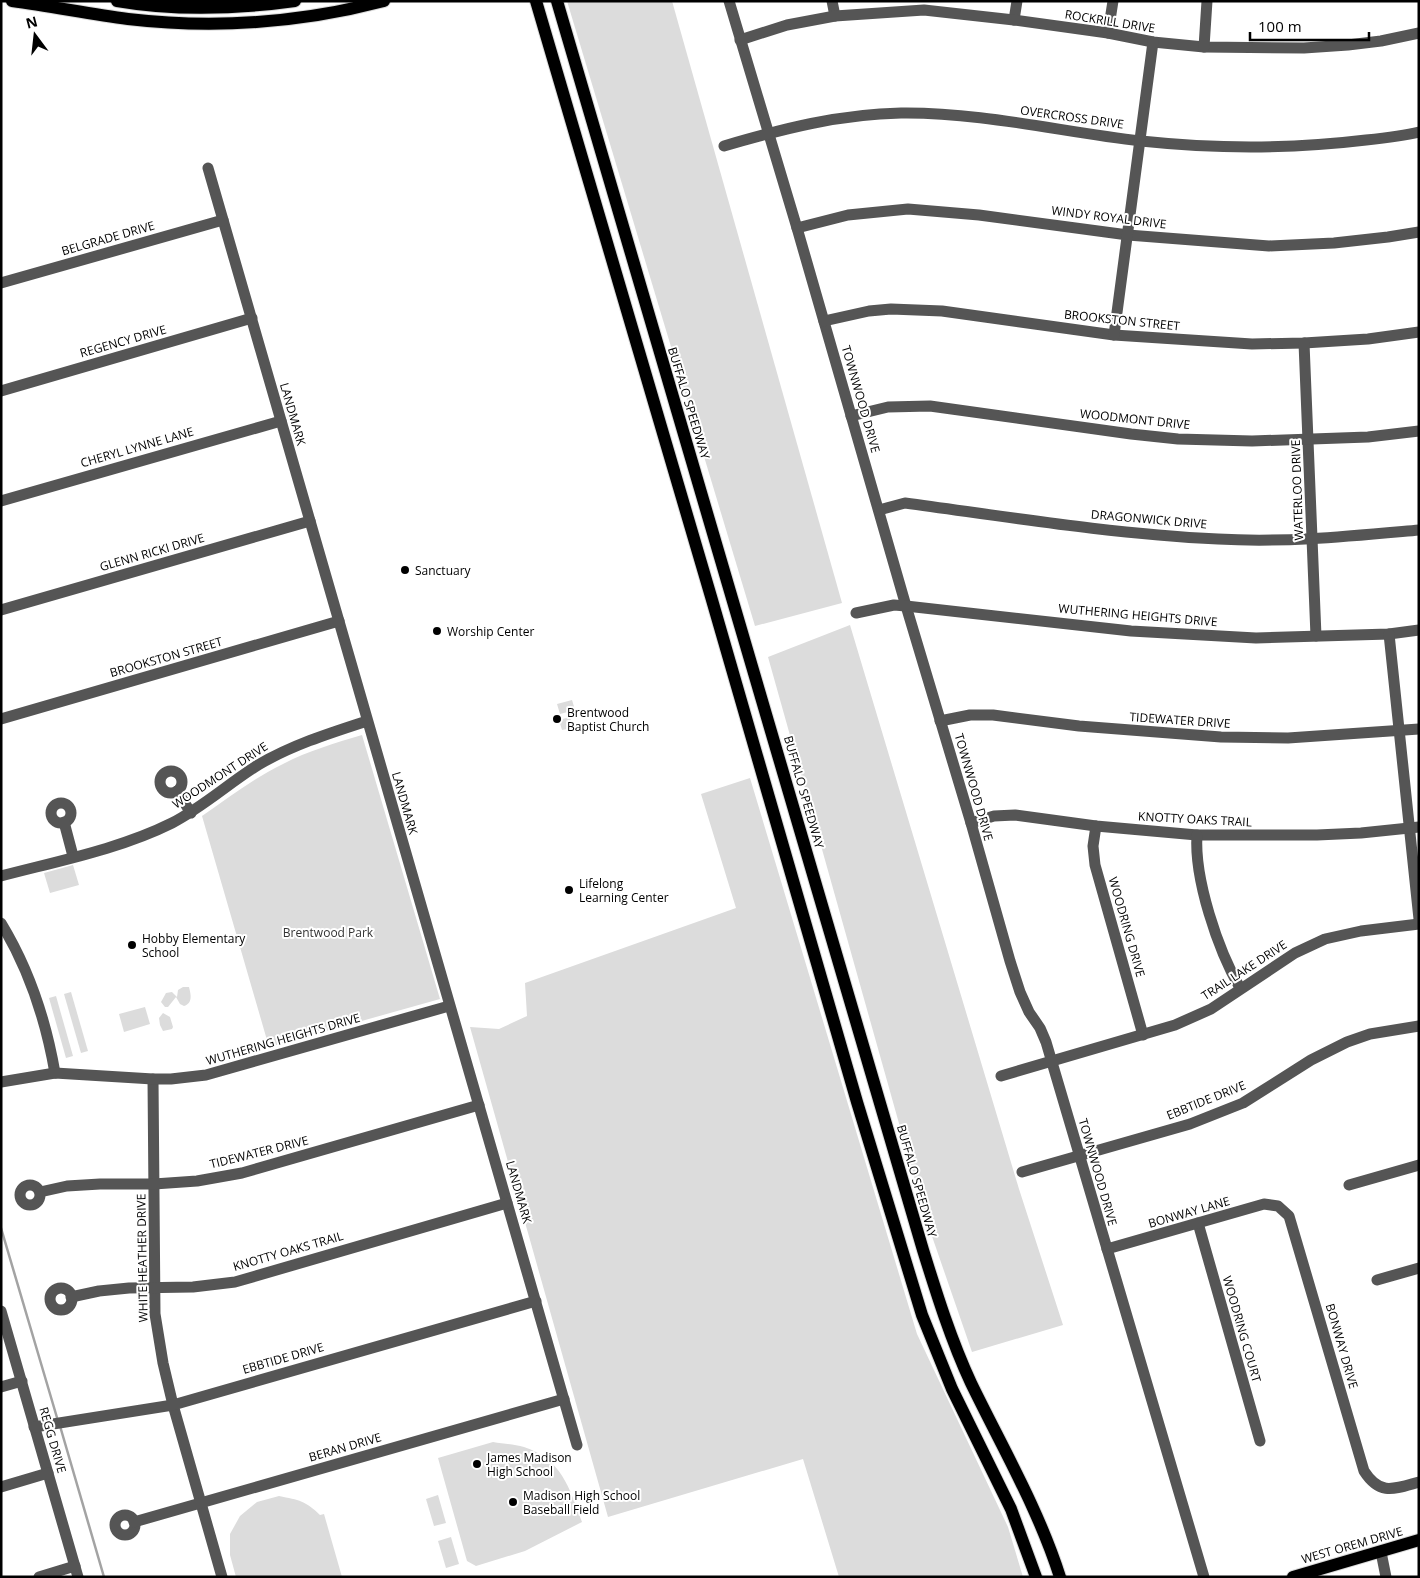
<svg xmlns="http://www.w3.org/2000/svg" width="1420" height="1578" font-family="'Open Sans',sans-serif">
<rect width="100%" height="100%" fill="#fff"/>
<g fill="#dcdcdc">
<path d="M567,1h105l170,602 -87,23z"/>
<path d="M850,625l169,564 44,136 -91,27 -47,-136 -157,-559z"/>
<path d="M572,700l3,10 -15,4 -3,-10z"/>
<path d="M570,717l3,11 -11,2 -3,-10z"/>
<path d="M362,735l78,264 -171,48 -67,-231c26,-18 52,-38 81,-52 25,-13 52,-21 79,-29z"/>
<path d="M750,778l167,556 91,193 15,50h-184l-36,-118 -195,58 -138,-490 29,2 28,-13 -2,-33 211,-75 -35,-114z"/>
<path d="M73,865l6,20 -29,8 -6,-20z"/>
<path d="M183,987h6c2,8 4,16 -5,19l-4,-2 -4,-7 -8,10h-3l-4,-5 5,-9 6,-1 5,5 1,-7z"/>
<path d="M71,992l17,59 -7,2 -17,-59z"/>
<path d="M56,996l17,60 -7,2 -17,-60z"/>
<path d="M145,1007l5,17 -26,8 -5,-18z"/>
<path d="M163,1013l7,4 3,10 -1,2 -9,2 -3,-6 -1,-7z"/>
<path d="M493,1442c10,2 21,2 31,5 38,13 45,40 58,75l-57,29 -49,15 -9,-5 -29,-103z"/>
<path d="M438,1495l8,28 -12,3 -8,-27z"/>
<path d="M279,1496c20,4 27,5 41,19l4,-1 18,63h-106l-6,-22v-21l10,-18 17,-14z"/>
<path d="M451,1537l8,27 -13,4 -8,-27z"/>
</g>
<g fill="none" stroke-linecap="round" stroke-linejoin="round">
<g stroke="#a3a3a3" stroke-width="2.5">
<path d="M1,1228l57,193"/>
<path d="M60,1426l44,151"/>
</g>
<g stroke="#dbdbdb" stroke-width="14">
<g id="major">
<path d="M12,1c39,5 77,13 116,18 86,10 172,4 256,-18"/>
<path d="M117,1c58,10 120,8 178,0"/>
<path d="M536,1l176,599 145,502 65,213 30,74 59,120 25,68"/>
<path d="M557,1l366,1249c14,45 28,90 48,133 31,64 67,125 89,194"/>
<path d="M1293,1577l126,-37"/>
</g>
</g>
<g stroke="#555" stroke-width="11">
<path d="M729,1l68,227 109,378 65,217 39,138 10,31 9,20 11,16 6,14 158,535"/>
<path d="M832,1l3,15"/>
<path d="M1014,20l3,-19"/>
<path d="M1108,33l5,-32"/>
<path d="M740,40l47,-15 48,-9 89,-6 90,10 94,13 45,9 51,5 100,1 44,-3 33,-4 38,-8"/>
<path d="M1204,47l3,-46"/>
<path d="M724,146c58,-17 116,-32 177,-33 81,-1 160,19 240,28 75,8 151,8 225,-1 18,-2 36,-4 53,-8"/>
<path d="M208,168l369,1277"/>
<path d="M797,228l51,-13 60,-6 71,6 149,20 141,11 65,-3 54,-6 31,-5"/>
<path d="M1,283l222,-63"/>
<path d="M824,321l45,-10 22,-2 51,2 172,24 138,9 52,-1 64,-4 51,-7"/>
<path d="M1114,335l39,-293"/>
<path d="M1304,343l12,293"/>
<path d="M1,391l251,-73"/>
<path d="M851,416l37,-9 42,-1 201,28 47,5 74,2 116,-4 51,-6"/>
<path d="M1,501l280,-80"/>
<path d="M879,510l26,-7c104,14 208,31 313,36 67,4 134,-3 201,-9"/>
<path d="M1,610l309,-89"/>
<path d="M856,613l38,-8 12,1 225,25 125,7 133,-4 30,-4"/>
<path d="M1389,634l30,285"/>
<path d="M1,719l338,-98"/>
<path d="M940,721l30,-6h23l86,11 142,11 67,1 131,-9"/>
<circle cx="171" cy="782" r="11"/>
<path d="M177,791l14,22"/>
<circle cx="61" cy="813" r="10"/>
<path d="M64,822l9,34"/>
<path d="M971,823l23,-7 21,-1 81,11 101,9h120l44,-2 58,-6"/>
<path d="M1096,826l-3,20 2,19 48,170"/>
<path d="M1197,835c-3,44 21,115 43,153"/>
<path d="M1,876c57,-15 119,-27 171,-53 31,-16 57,-40 86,-58 34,-20 72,-32 109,-44"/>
<path d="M1,923c28,46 45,98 54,150"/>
<path d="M1001,1076l174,-51 36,-16 84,-56 30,-14 36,-8 58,-7"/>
<path d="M153,1079l2,235 8,49 10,42 49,172"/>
<path d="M1,1082l54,-9 98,6h18l35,-4 243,-69"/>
<path d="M1022,1172l168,-48 53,-21 68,-43 36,-18 23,-8 49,-8"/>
<path d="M1349,1185l70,-20"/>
<circle cx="30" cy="1195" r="10"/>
<path d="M40,1192l27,-6 33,-2h54l43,-3 45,-8 237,-68"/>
<path d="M1198,1223l62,218"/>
<path d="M1107,1249l157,-45 14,2 11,10 75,255c16,25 30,18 55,11"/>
<path d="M1377,1280l42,-12"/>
<circle cx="61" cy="1299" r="11"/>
<path d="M71,1297l28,-6 30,-3 64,-1 42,-5 272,-79"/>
<path d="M1,1311l77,266"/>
<path d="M1,1387l21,-6"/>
<path d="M34,1427l139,-22 363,-104"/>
<path d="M1,1487l47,-14"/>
<circle cx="125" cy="1525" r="10"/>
<path d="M134,1522l430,-123"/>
<path d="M1381,1552l5,25"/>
<path d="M39,1577l36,-11"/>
</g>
<use href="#major" stroke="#000" stroke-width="12"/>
</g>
<g fill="#000" stroke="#fff" stroke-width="2">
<circle cx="405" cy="570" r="5"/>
<circle cx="437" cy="631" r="5"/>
<circle cx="557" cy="719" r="5"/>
<circle cx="569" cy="890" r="5"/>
<circle cx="132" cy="945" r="5"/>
<circle cx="477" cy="1464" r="5"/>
<circle cx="513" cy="1502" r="5"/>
</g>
<g text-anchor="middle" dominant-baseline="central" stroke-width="4" stroke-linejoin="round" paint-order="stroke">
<g font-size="12" fill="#000" stroke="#fff">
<text transform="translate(1110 21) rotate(9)">ROCKRILL DRIVE</text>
<text transform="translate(1072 117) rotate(8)">OVERCROSS DRIVE</text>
<text transform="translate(1109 217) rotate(7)">WINDY ROYAL DRIVE</text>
<text transform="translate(108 238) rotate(-16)">BELGRADE DRIVE</text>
<text transform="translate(1122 320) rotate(6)">BROOKSTON STREET</text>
<text transform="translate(123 341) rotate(-16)">REGENCY DRIVE</text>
<text transform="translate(861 399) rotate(74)">TOWNWOOD DRIVE</text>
<text transform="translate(689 403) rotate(73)">BUFFALO SPEEDWAY</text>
<text transform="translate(293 414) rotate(74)">LANDMARK</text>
<text transform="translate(1135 419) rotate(6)">WOODMONT DRIVE</text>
<text transform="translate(137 447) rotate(-16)">CHERYL LYNNE LANE</text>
<text transform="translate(1297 490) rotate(-92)">WATERLOO DRIVE</text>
<text transform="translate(1149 519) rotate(5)">DRAGONWICK DRIVE</text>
<text transform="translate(152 552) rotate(-16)">GLENN RICKI DRIVE</text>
<text transform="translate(1138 615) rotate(5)">WUTHERING HEIGHTS DRIVE</text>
<text transform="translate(166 657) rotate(-16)">BROOKSTON STREET</text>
<text transform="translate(1180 720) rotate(4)">TIDEWATER DRIVE</text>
<text transform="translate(220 775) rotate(-33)">WOODMONT DRIVE</text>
<text transform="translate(974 787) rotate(74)">TOWNWOOD DRIVE</text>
<text transform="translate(804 792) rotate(74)">BUFFALO SPEEDWAY</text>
<text transform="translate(405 803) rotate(74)">LANDMARK</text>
<text transform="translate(1195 819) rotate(3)">KNOTTY OAKS TRAIL</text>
<text transform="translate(1127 927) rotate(74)">WOODRING DRIVE</text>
<text transform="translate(1244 970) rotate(-33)">TRAIL LAKE DRIVE</text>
<text transform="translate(283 1039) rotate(-16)">WUTHERING HEIGHTS DRIVE</text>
<text transform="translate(1206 1100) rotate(-22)">EBBTIDE DRIVE</text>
<text transform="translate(259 1152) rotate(-14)">TIDEWATER DRIVE</text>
<text transform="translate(1098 1172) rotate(74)">TOWNWOOD DRIVE</text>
<text transform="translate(917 1181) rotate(74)">BUFFALO SPEEDWAY</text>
<text transform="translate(519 1192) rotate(74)">LANDMARK</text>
<text transform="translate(1189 1212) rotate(-16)">BONWAY LANE</text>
<text transform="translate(288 1251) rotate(-16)">KNOTTY OAKS TRAIL</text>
<text transform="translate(142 1258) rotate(-91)">WHITE HEATHER DRIVE</text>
<text transform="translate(1242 1329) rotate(74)">WOODRING COURT</text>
<text transform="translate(1342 1346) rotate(74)">BONWAY DRIVE</text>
<text transform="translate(283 1358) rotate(-16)">EBBTIDE DRIVE</text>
<text transform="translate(53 1440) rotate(74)">REGG DRIVE</text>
<text transform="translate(345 1447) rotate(-16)">BERAN DRIVE</text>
<text transform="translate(1352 1545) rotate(-16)">WEST OREM DRIVE</text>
</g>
<g font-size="12" fill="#000" stroke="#fff" text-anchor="start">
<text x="415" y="570">Sanctuary</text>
<text x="447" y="631">Worship Center</text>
<text x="567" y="712">Brentwood<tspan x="567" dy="14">Baptist Church</tspan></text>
<text x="579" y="883">Lifelong<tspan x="579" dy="14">Learning Center</tspan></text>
<text x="142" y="938">Hobby Elementary<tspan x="142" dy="14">School</tspan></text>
<text x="487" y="1457">James Madison<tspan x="487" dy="14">High School</tspan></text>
<text x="523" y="1495">Madison High School<tspan x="523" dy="14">Baseball Field</tspan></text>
</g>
<g font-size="12" fill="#333" stroke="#fff">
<text x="328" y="932">Brentwood Park</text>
</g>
</g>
<rect width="1420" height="1578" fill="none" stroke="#000000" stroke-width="5"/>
<g transform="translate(35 35) rotate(345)" stroke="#ffffff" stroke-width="4" paint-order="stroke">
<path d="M0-4L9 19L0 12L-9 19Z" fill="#000000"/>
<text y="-8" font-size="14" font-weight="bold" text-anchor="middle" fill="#000000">N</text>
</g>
<path d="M1250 32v8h119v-8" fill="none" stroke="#000000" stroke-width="2.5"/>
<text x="1258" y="32" font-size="15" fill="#000000" stroke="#ffffff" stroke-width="4" paint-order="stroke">100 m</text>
</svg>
